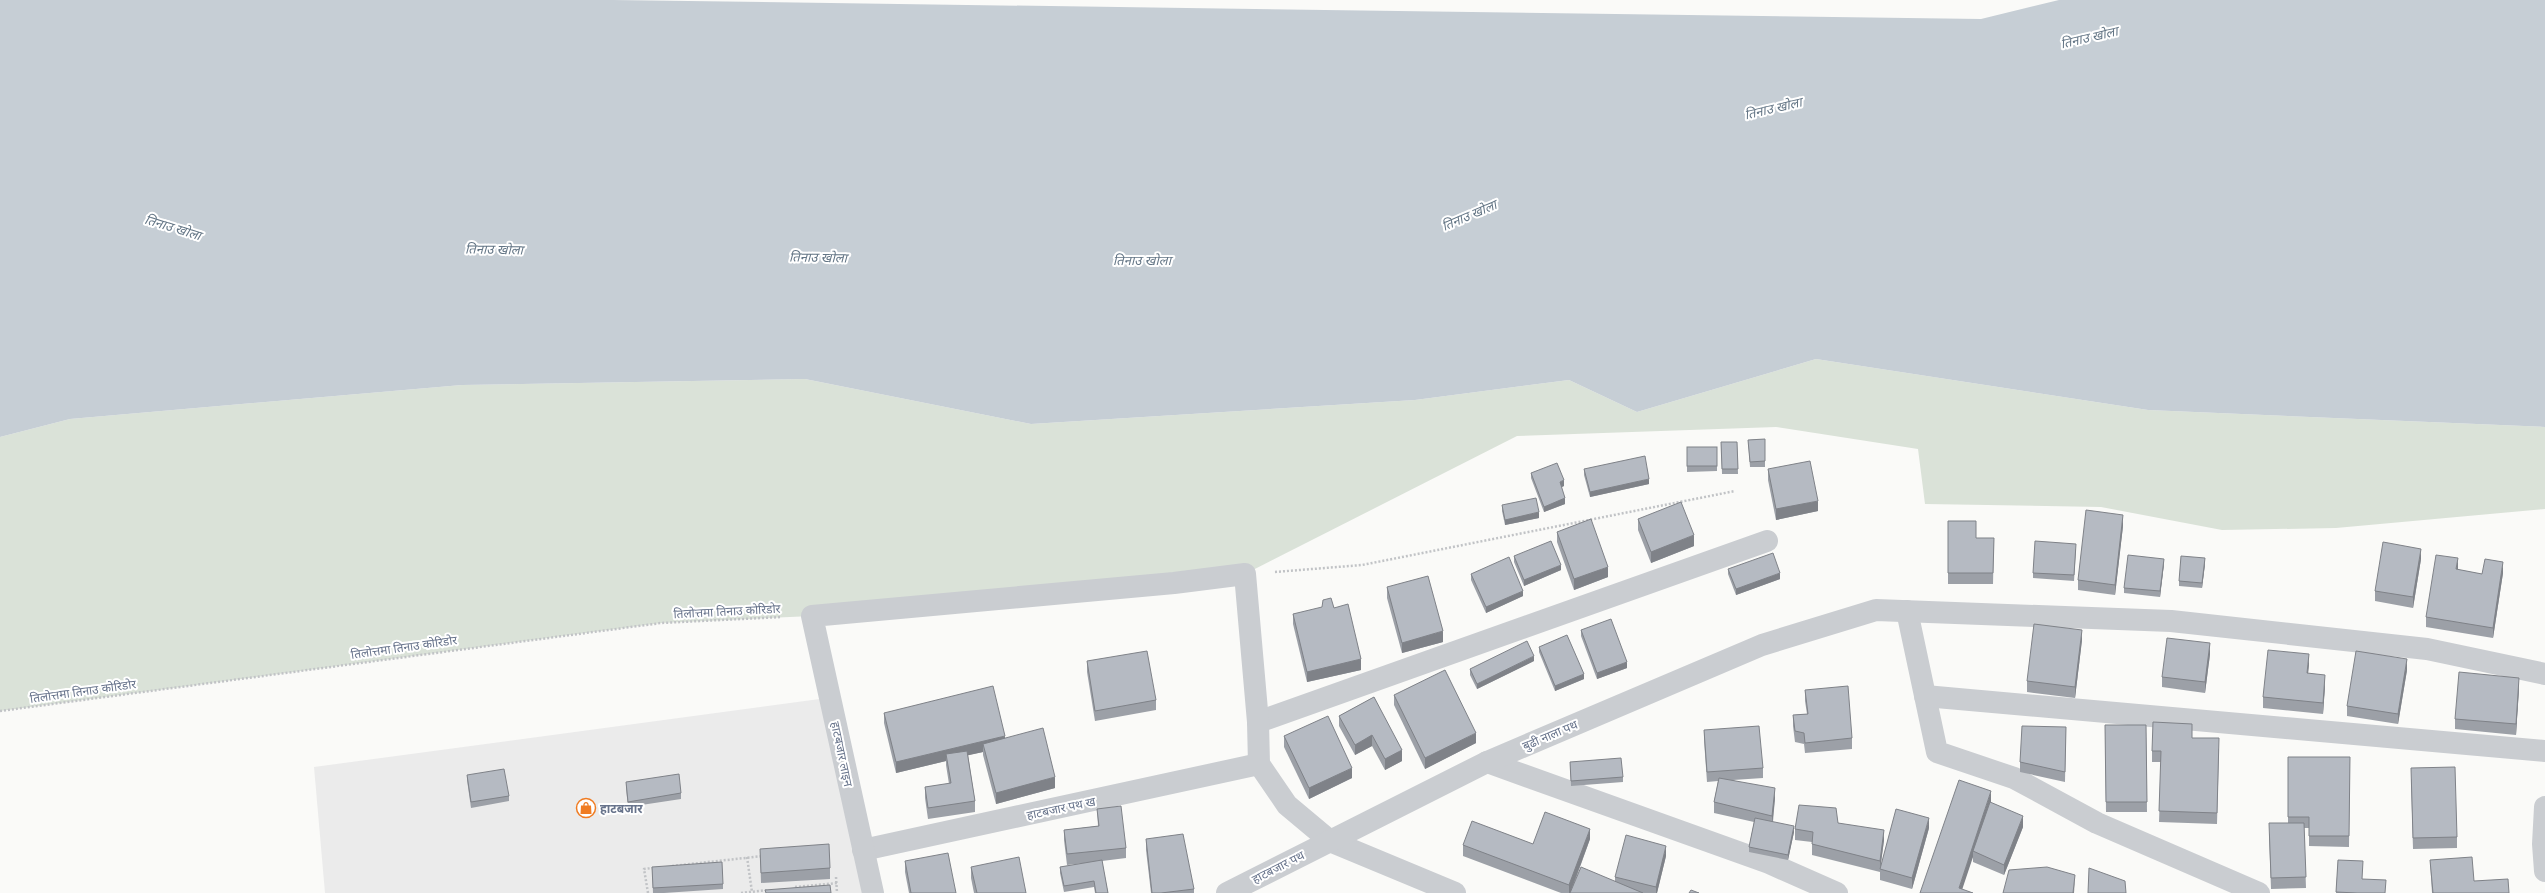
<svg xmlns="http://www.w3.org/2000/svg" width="2545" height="893" font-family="Mulish,'Noto Sans Devanagari',sans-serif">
<rect width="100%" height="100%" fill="#fafaf8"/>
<path fill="#ebebeb" d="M827,698l46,195h-548l-11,-126z"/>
<path fill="#dae2d8" d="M1816,359l332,51 397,17v82l-209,19 -114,2 -121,-23 -176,-3 -7,-55 -142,-22 -259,9 -272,138 -433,42 -151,7 -661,88v-274l70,-18 392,-34 343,-6 226,45 384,-24 154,-20 68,32z"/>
<path fill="#c6ced5" d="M0,0h613l1368,19 78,-19h486v427l-397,-17 -332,-51 -179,53 -68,-32 -154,20 -384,24 -226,-45 -343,6 -392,34 -70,18z"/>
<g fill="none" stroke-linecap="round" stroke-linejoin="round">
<g stroke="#c1c3c6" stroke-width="2.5" stroke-dasharray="2 2" stroke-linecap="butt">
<path d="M1275,572l87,-7 373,-74"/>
<path d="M0,711l661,-88 121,-6"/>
<path d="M747,857l5,35"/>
<path d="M672,866l91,-10"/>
<path d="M836,877l1,16"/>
<path d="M795,887l43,-4"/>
<path d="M648,893l-4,-24 9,-1"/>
<path d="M741,893l27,-3"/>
</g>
<g stroke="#cacdd1" stroke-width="22">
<path d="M1907,611l30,141 77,26 83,45 162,70"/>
<path d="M1925,696l620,55"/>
<path d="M1258,722l509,-181"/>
<path d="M1487,762l282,101 68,30"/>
<path d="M2545,807l-2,37 2,27"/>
<path d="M863,850l396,-86"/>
<path d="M873,893l-61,-277 362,-33 71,-9 13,148 1,42 28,41 43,36 125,52"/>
<path d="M1227,893l260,-131 275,-117 114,-35 295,11 256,28 118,25"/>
</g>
</g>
<g fill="#9ca0a7">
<path d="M1765,439v28h-15l-2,-27z"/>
<path d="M1721,442h16l1,32h-16z"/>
<path d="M1687,447h30v24l-30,1z"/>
<path d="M1584,469l65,15 -59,13 -6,-22z"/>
<path d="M1768,469l50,42 -42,9 -8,-40z"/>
<path d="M1531,473l33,13 -3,1 4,17 -21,8 -13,-34z"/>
<path d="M1502,505l37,13 -34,7 -3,-14z"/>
<path d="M1638,519l56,27 -43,17 -13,-33z"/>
<path d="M1948,521l28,17h18l-1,46h-45z"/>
<path d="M2123,526l-8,69 -37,-5v-10z"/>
<path d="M1557,532l51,45 -34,13 -17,-48z"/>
<path d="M2076,549l-2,32 -41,-3v-5z"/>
<path d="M1514,556l47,14 -37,16 -10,-24z"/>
<path d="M2421,559l-8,49 -38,-7v-10z"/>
<path d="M2164,564l-4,33 -36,-4v-5z"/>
<path d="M2205,564l-3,24 -23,-2v-5z"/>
<path d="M1728,569l52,10 -44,16 -8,-21z"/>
<path d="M2458,570l24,4 21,-1 -10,65 -67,-11v-10z"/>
<path d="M1471,574l52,22 -37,17 -15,-33z"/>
<path d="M1387,587l56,55 -41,11 -15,-55z"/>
<path d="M1334,608l27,62 -54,12 -14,-58v-10z"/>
<path d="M1581,630l46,38 -30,11 -16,-43z"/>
<path d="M2082,640l-7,58 -48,-6v-11z"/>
<path d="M1539,647l45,32 -29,12 -16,-39z"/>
<path d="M2210,654l-5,39 -43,-6v-10z"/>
<path d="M1087,661l69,39v10l-61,11 -8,-49z"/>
<path d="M1534,661l-57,28 -7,-14v-6z"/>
<path d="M2309,664l-1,9 17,13 -2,28 -60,-6v-11z"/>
<path d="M2407,670l-9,54 -51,-8v-10z"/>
<path d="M2519,688l-3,47 -61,-6v-10z"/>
<path d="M1805,690l47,48v11l-47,4 -1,-9 -9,-2 -2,-16v-11l14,-1 -2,-13z"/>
<path d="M1394,695l82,48 -51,26 -31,-64z"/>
<path d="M1374,697l28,64 -17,9 -13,-24 -17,9 -16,-29v-10z"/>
<path d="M884,713l121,25 50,50 -59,16 -13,-49v-3l-15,3 7,46v11l-47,7 -3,-21v-11l24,-3 -3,-19v-4l-50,12 -12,-50z"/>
<path d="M2105,725h41l1,87h-41z"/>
<path d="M2066,727l-1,55 -45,-10v-10z"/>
<path d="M1704,730l59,38v10l-30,2 42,18 -2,24 21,10 -6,28 -39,-8v-5l5,-25 -40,-9v-11l4,-21 -11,1 -3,-42z"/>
<path d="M1284,736l68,42 -43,21 -25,-52z"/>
<path d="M2192,738l27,11 -2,75 -58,-2 2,-60h-9v-11z"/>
<path d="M2288,757h62l-1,90 -40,-1v-18h-5l2,60 -35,1 -2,-55 19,-11z"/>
<path d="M1570,762l53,15v5l-52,4z"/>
<path d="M467,775l42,21v5l-38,7 -4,-28z"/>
<path d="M2411,779l46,58v11l-44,1z"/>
<path d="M626,782l55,11v6l-53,8 -2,-19z"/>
<path d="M1991,802v1l32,24 -19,48 -31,-13v-5l-53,36z"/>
<path d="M1097,809l29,39v10l-24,3 6,32h-13l-1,-6 -30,5 -4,-19v-6l25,-4 -18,2 -3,-25v-10l34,-4z"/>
<path d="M1838,823l46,17 -3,24 48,-36 -17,61 -32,-9v-8l-68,-17v-13l-17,-2v-11z"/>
<path d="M1146,839l48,50v4h-43l-5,-43z"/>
<path d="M1590,839l-16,45 41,-3v-4l51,-21 -9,37h-96l-98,-37v-11l70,-1z"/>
<path d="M760,849l70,19v11l-69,4z"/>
<path d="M2338,860l24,19 23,14h-49z"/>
<path d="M2430,860l44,21 35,12h-77z"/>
<path d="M905,861l51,32h-47l-4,-21z"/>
<path d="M652,867l71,17v5l-59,4h-11z"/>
<path d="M971,867l55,26h-52l-3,-15z"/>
</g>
<g fill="#7f8288">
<path d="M1649,479v5l-59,13v-5z"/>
<path d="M1564,480v6l-4,2v-6z"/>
<path d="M1565,498v6l-21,8v-5z"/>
<path d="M1818,501v10l-42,9v-11z"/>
<path d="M1539,512v6l-34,7v-5z"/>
<path d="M2123,515v11l-8,69v-10z"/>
<path d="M1694,535v11l-43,17v-11z"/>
<path d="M2421,549v10l-8,49v-11z"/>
<path d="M2205,558v6l-3,24v-5z"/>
<path d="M2458,558v11l-2,11v-11z"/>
<path d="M2164,559v5l-4,33v-6z"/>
<path d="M2503,562v11l-10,65v-10z"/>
<path d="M1561,565v5l-37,16v-6z"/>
<path d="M1608,567v10l-34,13v-11z"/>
<path d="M1780,573v6l-44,16v-6z"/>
<path d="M1523,591v5l-37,17v-6z"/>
<path d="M2082,630v10l-7,58v-11z"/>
<path d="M1443,631v11l-41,11v-10z"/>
<path d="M2210,643v11l-5,39v-11z"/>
<path d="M2309,654v10l-2,20v-11z"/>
<path d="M1534,656v5l-57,28v-5z"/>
<path d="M1361,659v11l-54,12v-10z"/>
<path d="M2407,659v11l-9,54v-10z"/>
<path d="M1627,662v6l-30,11v-6z"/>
<path d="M1584,674v5l-29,12v-5z"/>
<path d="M2325,675v11l-2,28v-11z"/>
<path d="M2519,678v10l-3,47v-11z"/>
<path d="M1476,733v10l-51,26v-11z"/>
<path d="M1372,735v11l-17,9v-10z"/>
<path d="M1005,736v10l-22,-2v8l-36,8 -1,-6v7l-50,12v-11z"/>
<path d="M1402,750v11l-17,9v-11z"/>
<path d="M1352,768v10l-43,21v-11z"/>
<path d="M1055,777v11l-59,16v-11z"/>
<path d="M1775,788v10l-3,28v-10z"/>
<path d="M1991,791v11l-17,50 -1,-1v6l-12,36 -2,-5z"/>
<path d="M2023,816v11l-19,48v-10z"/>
<path d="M1929,818v10l-17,61v-11z"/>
<path d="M1794,826v6l-6,28v-5z"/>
<path d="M1590,829v10l-20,54h-1v-8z"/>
<path d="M1884,830v10l-4,29v-8z"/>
<path d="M1666,846v10l-9,37h-1v-6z"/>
<path d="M2075,875l-1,18h-1z"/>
</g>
<g fill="#b5bac2" stroke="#7f8288">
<path d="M1765,439v22l-15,1 -2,-22z"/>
<path d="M1721,442h16l1,27h-16z"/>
<rect x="1687" y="447" width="30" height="19"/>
<path d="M1645,456l4,23 -59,13 -6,-23z"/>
<path d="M1810,461l8,40 -42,8 -8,-40z"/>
<path d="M1557,463l7,17 -4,2 5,16 -21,9 -13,-34z"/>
<path d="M1536,498l3,14 -34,8 -3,-15z"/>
<path d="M1681,502l13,33 -43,17 -13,-33z"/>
<path d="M2086,510l37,5 -8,70 -37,-5z"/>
<path d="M1591,519l17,48 -34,12 -17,-47z"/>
<path d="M1948,521h28v17h18l-1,35h-45z"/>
<path d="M1551,541l10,24 -37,15 -10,-24z"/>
<path d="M2035,541l41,3 -2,31 -41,-2z"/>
<path d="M2383,542l38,7 -8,48 -38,-6z"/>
<path d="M1773,553l7,20 -44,16 -8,-20z"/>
<path d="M2128,555l36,4 -4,32 -36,-3z"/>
<path d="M2436,555l22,3 -2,11 26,5 3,-15 18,3 -10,66 -67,-11z"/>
<path d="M2181,556l24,2 -3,25 -23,-2z"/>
<path d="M1509,557l14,34 -37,16 -15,-33z"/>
<path d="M1428,576l15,55 -41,12 -15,-56z"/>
<path d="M1331,598l3,10 14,-4 13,55 -54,13 -14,-58 29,-7 1,-7z"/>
<path d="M1611,619l16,43 -30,11 -16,-43z"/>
<path d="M2034,624l48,6 -7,57 -48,-6z"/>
<path d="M1567,635l17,39 -29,12 -16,-39z"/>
<path d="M2167,638l43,5 -5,39 -43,-5z"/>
<path d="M1527,641l7,15 -57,28 -7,-15z"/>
<path d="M2268,650l41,4 -2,19 18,2 -2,28 -60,-6z"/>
<path d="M1147,651l9,49 -61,11 -8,-50z"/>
<path d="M2356,651l51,8 -9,55 -51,-8z"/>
<path d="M1445,670l31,63 -51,25 -31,-63z"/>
<path d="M2459,672l60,6 -3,46 -61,-5z"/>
<path d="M993,686l12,50 -109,26 -12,-49z"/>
<path d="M1848,686l4,52 -47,5 -1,-10 -9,-2 -2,-16 15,-1 -3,-24z"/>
<path d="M1374,697l28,53 -17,9 -13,-24 -17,10 -16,-29z"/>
<path d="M1328,716l24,52 -43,20 -25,-52z"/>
<path d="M2153,722l39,2v14h27l-2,75 -58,-2 2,-60h-9z"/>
<path d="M2105,725h41l1,77h-41z"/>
<path d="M1759,726l4,42 -56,4 -3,-42z"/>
<path d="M2022,726l44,1 -1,45 -45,-10z"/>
<path d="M1043,728l12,49 -59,16 -13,-49z"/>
<path d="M967,751l8,50 -47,7 -3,-21 26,-4 -5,-29z"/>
<path d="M2288,757h62l-1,79h-40v-19h-21z"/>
<path d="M1621,758l2,19 -52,4 -1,-19z"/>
<path d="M2455,767l2,70 -44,1 -2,-70z"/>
<path d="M504,769l5,27 -38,6 -4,-27z"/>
<path d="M679,774l2,19 -53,9 -2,-20z"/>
<path d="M1719,778l56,10 -3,28 -58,-14z"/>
<path d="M1959,780l32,11 -32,97 14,5h-53z"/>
<path d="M1990,802l33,14 -19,49 -31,-14z"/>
<path d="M1799,805l37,3 2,15 46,7 -4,31 -68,-17 1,-12 -18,-3z"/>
<path d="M1121,806l5,42 -59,6 -3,-24 35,-4 -2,-17z"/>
<path d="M1896,809l33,9 -17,60 -32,-9z"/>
<path d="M1545,812l45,17 -21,56 -106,-40 9,-24 61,23z"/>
<path d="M1755,818l39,8 -6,29 -39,-8z"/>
<path d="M2269,823h35l2,54 -35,1z"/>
<path d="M1183,834l11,55 -33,4h-9l-6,-54z"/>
<path d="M1626,835l40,11 -10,41 -41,-10z"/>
<path d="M829,844l1,24 -69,5 -1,-24z"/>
<path d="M948,853l8,40h-45l-6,-32z"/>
<path d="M1019,857l7,36h-49l-6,-26z"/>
<path d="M2472,857l2,24 34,-2 1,14h-76l-3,-33z"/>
<path d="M1102,860l6,33h-12l-2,-12 -30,5 -4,-19z"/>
<path d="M2338,860l25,1 -1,18 24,1 -1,13h-28l-21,-1z"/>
<path d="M722,862l1,22 -70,4 -1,-21z"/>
<path d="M1581,867l62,26h-73z"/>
<path d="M2047,867l28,8 -2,18h-70l6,-23z"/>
<path d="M2089,868l36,13 1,12h-38z"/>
<path d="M830,885l1,8h-65l-1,-3z"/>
<path d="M1691,890l8,3h-10z"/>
</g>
<defs>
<g id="shop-ring" transform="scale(1)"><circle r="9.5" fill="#fff" stroke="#f07c22" stroke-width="1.5"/><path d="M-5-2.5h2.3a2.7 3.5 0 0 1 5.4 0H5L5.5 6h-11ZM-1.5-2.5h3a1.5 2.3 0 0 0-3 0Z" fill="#f07c22"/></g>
</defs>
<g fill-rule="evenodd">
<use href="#shop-ring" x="586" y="808"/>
</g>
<g text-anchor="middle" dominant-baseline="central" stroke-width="4" stroke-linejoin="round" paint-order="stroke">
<g font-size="12" fill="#67738b" stroke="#fff">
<text transform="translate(727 611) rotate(-3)">तिलोत्तमा तिनाउ कोरिडोर</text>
<text transform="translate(404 647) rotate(-8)">तिलोत्तमा तिनाउ कोरिडोर</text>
<text transform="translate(83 691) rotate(-8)">तिलोत्तमा तिनाउ कोरिडोर</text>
<text transform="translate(1550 735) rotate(-23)">बुढी नाला पथ</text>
<text transform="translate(842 754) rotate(78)">हाटबजार लाइन</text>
<text transform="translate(1061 808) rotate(-12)">हाटबजार पथ ख</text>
<text transform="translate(1278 867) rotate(-27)">हाटबजार पथ</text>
</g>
<g font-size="12" font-weight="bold" fill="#67738b" stroke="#fff" text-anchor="start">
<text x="600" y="808">हाटबजार</text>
</g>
<g font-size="13" font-style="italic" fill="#637585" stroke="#fff">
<text transform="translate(2089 37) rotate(-13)">तिनाउ खोला</text>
<text transform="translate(1773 108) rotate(-13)">तिनाउ खोला</text>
<text transform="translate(1469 215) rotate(-23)">तिनाउ खोला</text>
<text transform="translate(173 227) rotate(17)">तिनाउ खोला</text>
<text transform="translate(494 249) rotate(1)">तिनाउ खोला</text>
<text transform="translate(818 257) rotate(1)">तिनाउ खोला</text>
<text x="1142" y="260">तिनाउ खोला</text>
</g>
</g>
</svg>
